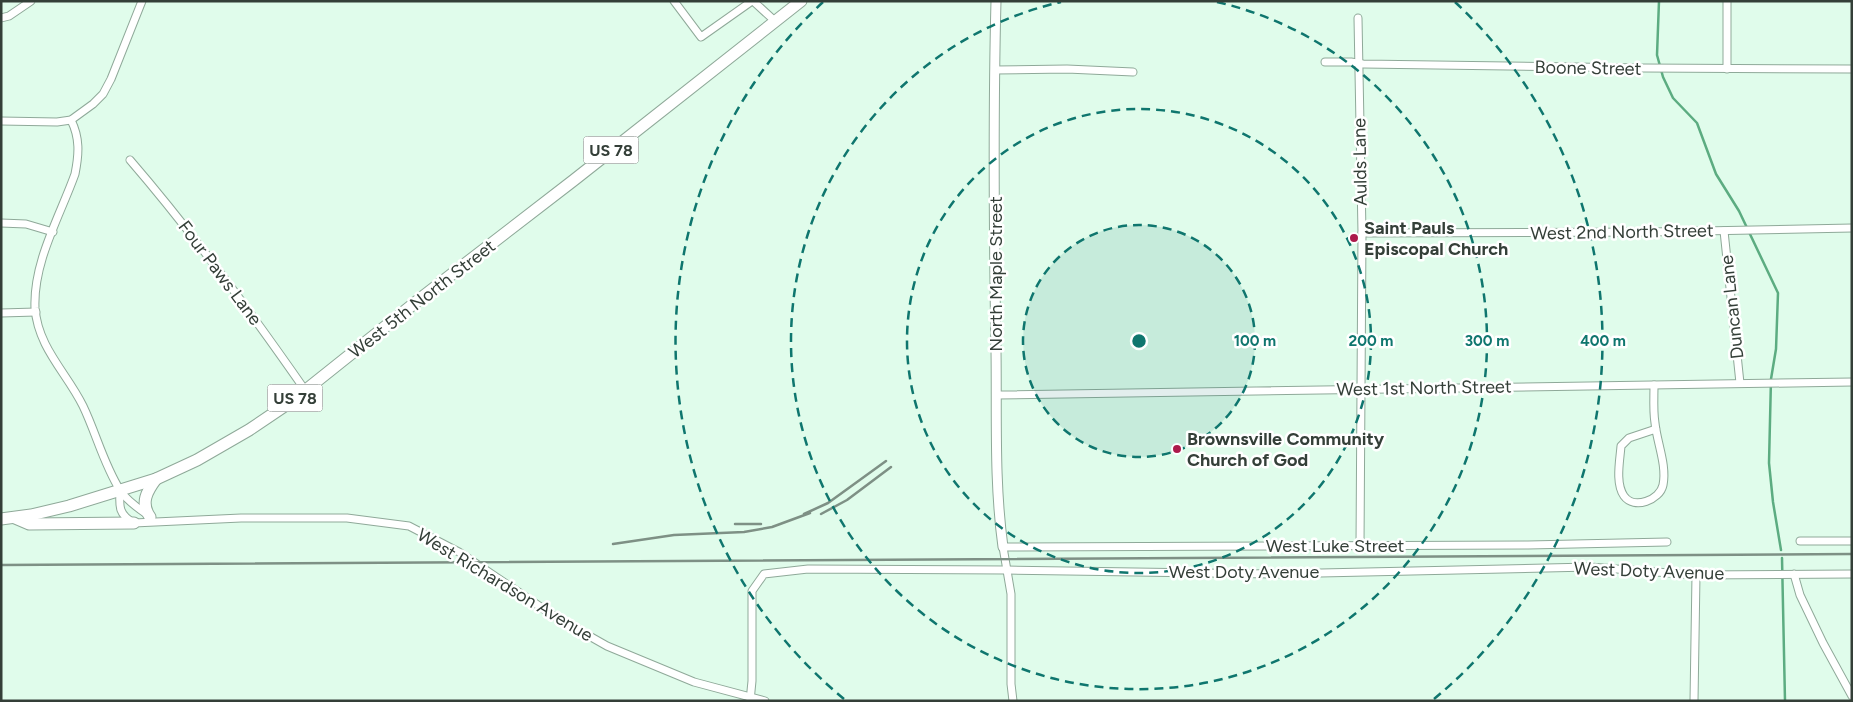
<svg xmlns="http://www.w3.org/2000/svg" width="1853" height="702" font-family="Figtree,sans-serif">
<rect width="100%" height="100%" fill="#e0fceb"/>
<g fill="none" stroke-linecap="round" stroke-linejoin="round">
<g stroke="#5cac81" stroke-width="2.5">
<path d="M1659,1l-2,54 6,22 10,21 24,25 19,51 23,37 39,82 -2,56 -5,30 -2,84 4,39 8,48"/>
<path d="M1782,558l3,143"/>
</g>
<g stroke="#8fa999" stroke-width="9">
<g id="minor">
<path d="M674,1l27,36 51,-36"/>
<path d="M753,1l23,21"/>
<path d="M1,18l8,-2 22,-15"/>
<path d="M1358,18l4,215 -2,313"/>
<path d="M1325,62h26l12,2 280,4 209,1"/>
<path d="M1727,69v-68"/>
<path d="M995,70l72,-1 66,3"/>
<path d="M71,120c9,18 8,34 4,54 -15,42 -42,88 -40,134 3,40 32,65 48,98 13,27 21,59 37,84 6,10 19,19 28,25"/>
<path d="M1,121l56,1 14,-2 22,-16 10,-10 8,-15 31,-78"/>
<path d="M130,160c63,73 120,151 175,230"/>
<path d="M1,223l25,1 27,8"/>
<path d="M1724,231l16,152"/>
<path d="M1362,233l287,-1 203,-4"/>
<path d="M1,313l35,-1"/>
<path d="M1654,385c0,12 -1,26 1,38 2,20 12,42 8,62 -3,15 -29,25 -39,11 -9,-13 -4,-36 -3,-50l8,-8 27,-9"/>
<path d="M997,395l855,-13"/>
<path d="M120,491c-1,16 -1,24 14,32l107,-5h106l62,8 50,26 95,64 53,30 87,36 71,19"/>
<path d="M1800,541h52"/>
<path d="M1794,574l6,21 23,48 29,53"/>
<path d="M750,701l2,-20v-90l12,-17 44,-5 199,1 268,4 315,-7 106,8 156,-1"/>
<path d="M1013,701l-2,-17v-90l-8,-47 525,-2 139,-3"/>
<path d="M1694,701l2,-126"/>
</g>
</g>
<g stroke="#8fa999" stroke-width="11">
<path id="tertiary" d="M996,1c-3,116 -2,233 0,349 1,66 -2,132 7,197"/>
</g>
<g stroke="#8fa999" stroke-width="13">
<g id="primary">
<path d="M150,517c-10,-14 -3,-26 6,-38"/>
<path d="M15,518l14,6 105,-1"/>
<path d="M1,519l30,-4 38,-9 87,-27 41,-19 52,-30 43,-29 129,-103 153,-118 227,-179"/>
</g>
</g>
<use href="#minor" stroke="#fff" stroke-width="7"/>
<use href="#tertiary" stroke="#fff" stroke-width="9"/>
<use href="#primary" stroke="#fff" stroke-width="11"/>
<g stroke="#7e9085" stroke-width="2.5">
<path d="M804,514l24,-11 58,-42"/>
<path d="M821,514l26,-14 44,-33"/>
<path d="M735,524h26"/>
<path d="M613,544l61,-9 70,-3 28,-5 38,-14"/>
<path d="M1,565l1851,-11"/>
</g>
</g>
<circle cx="1139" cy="341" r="116" fill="#0f766e" fill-opacity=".12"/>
<g fill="none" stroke="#0f766e" stroke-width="2.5" stroke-dasharray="9 6">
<circle cx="1139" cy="341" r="116"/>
<circle cx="1139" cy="341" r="232"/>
<path d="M1217 2A348 348 0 1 1 1061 2"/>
<path d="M844 699A464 464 0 0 1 823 2M1455 2A464 464 0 0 1 1434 699"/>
</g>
<g fill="#ac1a4b" stroke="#fff" stroke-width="2">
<circle cx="1354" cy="238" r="5"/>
<circle cx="1177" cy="449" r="5"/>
</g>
<g text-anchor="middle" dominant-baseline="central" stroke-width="5" stroke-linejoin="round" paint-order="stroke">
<g fill="#fff" stroke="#717974" stroke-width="1">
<rect x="583.5" y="136.5" width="55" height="27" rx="4"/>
<rect x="267.5" y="384.5" width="55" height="27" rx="4"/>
</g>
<g font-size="16" font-weight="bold" fill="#343f38">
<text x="611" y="150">US 78</text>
<text x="295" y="398">US 78</text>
</g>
<g font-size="18" fill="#343f38" stroke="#fff">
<text transform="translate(1588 68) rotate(1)">Boone Street</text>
<text transform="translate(1360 162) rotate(-91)">Aulds Lane</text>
<text transform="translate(1622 232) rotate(-1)">West 2nd North Street</text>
<text transform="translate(220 273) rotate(53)">Four Paws Lane</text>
<text transform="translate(996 274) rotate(-90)">North Maple Street</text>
<text transform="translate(422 299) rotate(-38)">West 5th North Street</text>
<text transform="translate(1732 307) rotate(-96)">Duncan Lane</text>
<text transform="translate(1424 388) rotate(-1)">West 1st North Street</text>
<text x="1335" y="546">West Luke Street</text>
<text transform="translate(1649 571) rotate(2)">West Doty Avenue</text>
<text x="1244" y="572">West Doty Avenue</text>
<text transform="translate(505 585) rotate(31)">West Richardson Avenue</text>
</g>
<g font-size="18" font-weight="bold" fill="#343f38" stroke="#fff" text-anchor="start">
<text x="1364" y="228">Saint Pauls<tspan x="1364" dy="21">Episcopal Church</tspan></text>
<text x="1187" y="439">Brownsville Community<tspan x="1187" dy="21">Church of God</tspan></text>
</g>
</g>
<circle cx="1139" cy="341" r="8" fill="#0f766e" stroke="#fff" stroke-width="2.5"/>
<g font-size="15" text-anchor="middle" font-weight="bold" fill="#0f766e" stroke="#fff" stroke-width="5" stroke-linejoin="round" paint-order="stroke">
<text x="1255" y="346">100 m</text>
<text x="1371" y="346">200 m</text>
<text x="1487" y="346">300 m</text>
<text x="1603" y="346">400 m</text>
</g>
<rect width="1853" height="702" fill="none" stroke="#343f38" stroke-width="5"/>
</svg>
